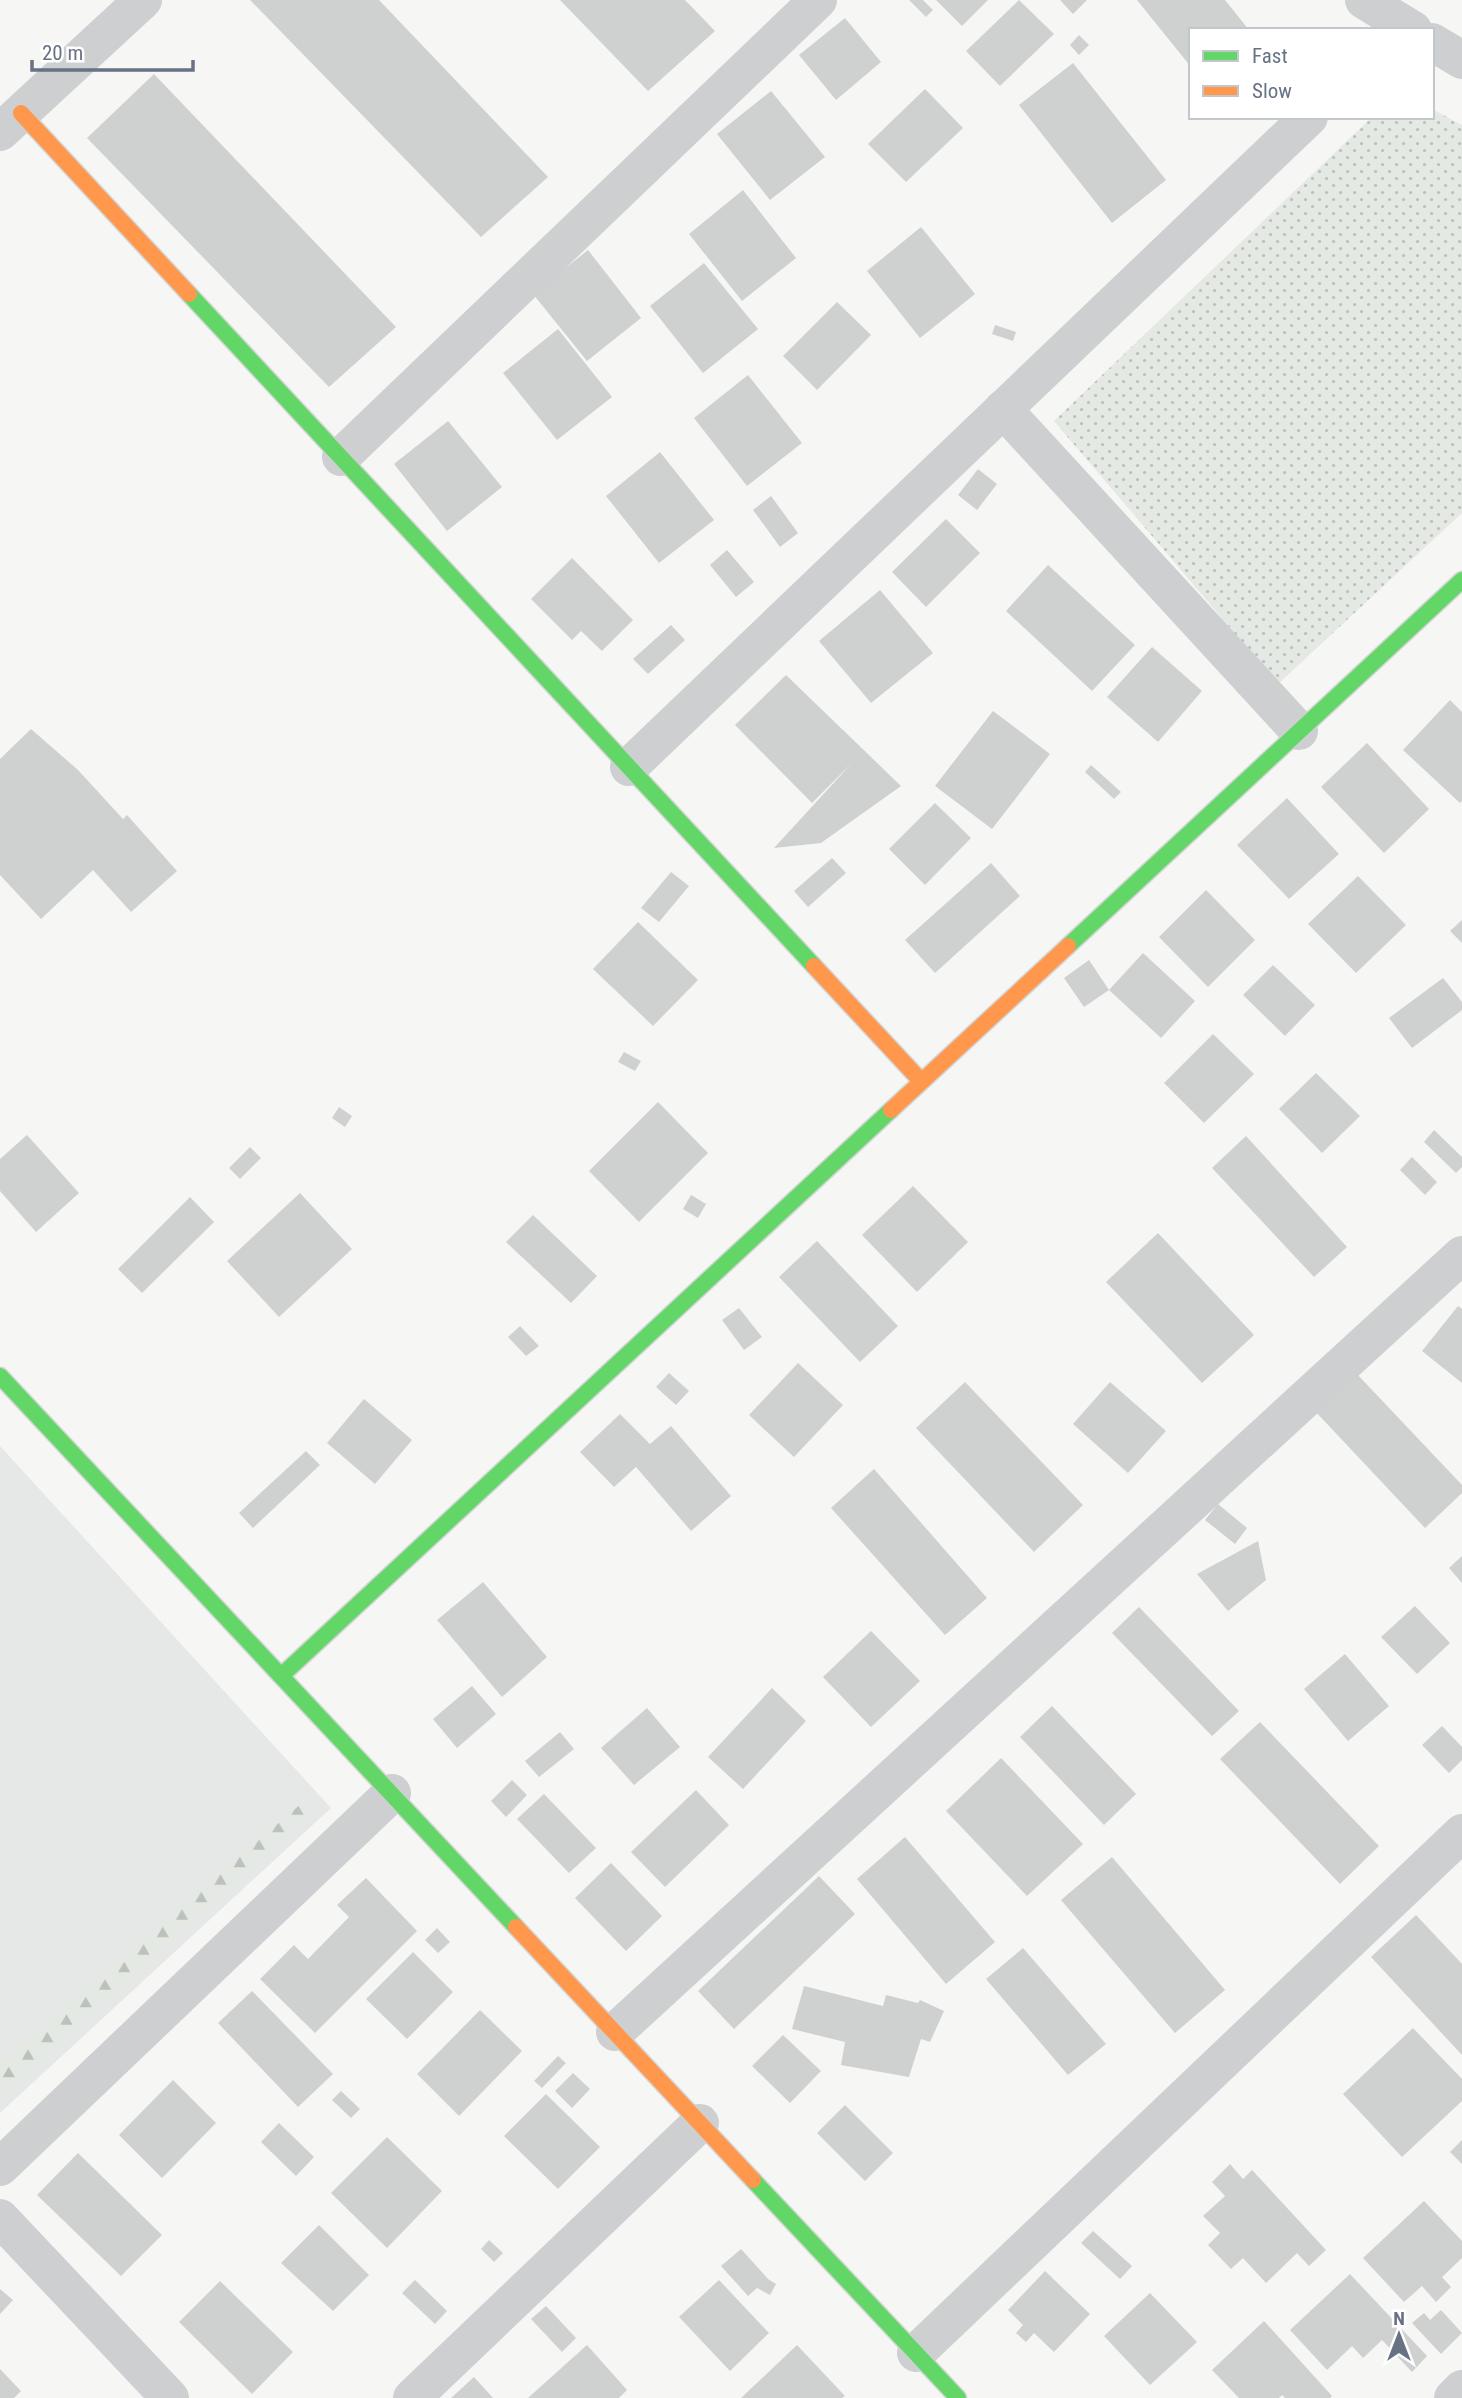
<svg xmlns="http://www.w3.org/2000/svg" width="1462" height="2398" font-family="'Roboto Condensed',sans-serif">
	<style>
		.built { fill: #e6e7e7 }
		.forest { fill: url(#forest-firs) }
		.park { fill: url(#park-dots) }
		.building { fill: #cfd1d1 }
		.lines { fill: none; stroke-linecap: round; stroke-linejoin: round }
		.fast-casing { stroke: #d3d4d4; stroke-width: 19 }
		.slow-casing { stroke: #d3d4d4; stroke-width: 19 }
		.street { stroke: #cecfd0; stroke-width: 38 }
		.fast { stroke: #63d668; stroke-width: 16 }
		.slow { stroke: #ff974d; stroke-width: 16 }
	</style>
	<defs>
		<pattern id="forest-firs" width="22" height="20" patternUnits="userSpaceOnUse" patternTransform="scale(1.75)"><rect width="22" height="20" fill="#e5e9e3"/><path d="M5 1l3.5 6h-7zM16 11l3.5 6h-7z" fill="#bdc1be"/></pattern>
		<pattern id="park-dots" width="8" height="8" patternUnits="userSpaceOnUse" patternTransform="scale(1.75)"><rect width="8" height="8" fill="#e5e9e3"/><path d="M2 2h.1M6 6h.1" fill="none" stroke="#bdc1be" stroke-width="1.8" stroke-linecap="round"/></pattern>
	</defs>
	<rect width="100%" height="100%" fill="#f6f6f5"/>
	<polygon class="built" points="0,1446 331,1808 0,2113"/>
	<polygon class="forest" points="302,1803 310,1813 0,2099 0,2063"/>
	<polygon class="park" points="1432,109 1462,125 1462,513 1278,684 1054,421 1372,117 1432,117"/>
	<g class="building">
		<polygon points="250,0 379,0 548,177 481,237"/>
		<polygon points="560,0 685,0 715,31 648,91"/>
		<polygon points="909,0 923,0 933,10 926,17"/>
		<polygon points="936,0 988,0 962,26"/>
		<polygon points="1019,0 1054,34 1000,86 966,51"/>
		<polygon points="1060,0 1087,0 1073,14"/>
		<polygon points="1137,0 1225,0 1249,30 1191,30 1191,67"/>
		<polygon points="845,18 881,62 836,100 799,55"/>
		<polygon points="1079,35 1089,45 1079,55 1070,45"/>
		<polygon points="1073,63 1166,180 1112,223 1019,105"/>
		<polygon points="154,74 396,327 329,387 87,138"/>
		<polygon points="925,89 963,128 906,182 868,144"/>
		<polygon points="771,91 825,157 770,200 717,134"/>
		<polygon points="743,190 796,258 742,301 689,234"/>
		<polygon points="921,227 975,294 920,338 867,271"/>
		<polygon points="588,250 641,318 587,361 533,294"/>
		<polygon points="704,263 758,329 703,373 650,306"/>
		<polygon points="837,302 871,335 817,390 783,356"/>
		<polygon points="995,325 1016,332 1013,341 992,334"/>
		<polygon points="558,329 612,397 557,440 503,373"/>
		<polygon points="748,375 802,443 747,486 694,418"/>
		<polygon points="448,421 502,487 447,531 394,464"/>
		<polygon points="660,452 714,520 659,563 606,496"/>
		<polygon points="978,469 997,484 977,510 958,495"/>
		<polygon points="771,496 798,533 780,547 753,510"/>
		<polygon points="946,519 980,553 926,607 892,572"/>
		<polygon points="727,550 754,582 736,597 710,565"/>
		<polygon points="572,558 633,620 602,651 581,631 572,640 531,599"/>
		<polygon points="1048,565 1135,645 1092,691 1006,611"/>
		<polygon points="880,590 933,653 871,703 819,641"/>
		<polygon points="671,625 685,640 648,674 633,659"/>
		<polygon points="1152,647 1202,691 1158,742 1107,697"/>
		<polygon points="786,675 901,786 821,843 774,848 852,763 812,803 735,725"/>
		<polygon points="1450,700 1462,712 1462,801 1460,803 1403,750"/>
		<polygon points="993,711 1050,754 992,829 935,786"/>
		<polygon points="31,729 78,770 123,819 127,815 177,871 131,912 93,870 41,919 0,875 0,759"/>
		<polygon points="1367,743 1429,809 1384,853 1321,787"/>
		<polygon points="1091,765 1121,792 1114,799 1085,772"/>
		<polygon points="1287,798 1339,854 1289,899 1237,845"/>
		<polygon points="935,803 971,838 925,885 889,849"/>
		<polygon points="832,858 846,873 808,907 794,891"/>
		<polygon points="991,863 1020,896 935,973 905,940"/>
		<polygon points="671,872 689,886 659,922 641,908"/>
		<polygon points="1358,876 1406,925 1356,973 1308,924"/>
		<polygon points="1206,890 1255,940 1208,987 1159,937"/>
		<polygon points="1462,920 1462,943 1450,931"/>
		<polygon points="638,922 698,980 653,1026 593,969"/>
		<polygon points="1143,953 1195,1001 1161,1038 1109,990 1084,1007 1064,978 1089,960 1109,990"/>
		<polygon points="1273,965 1315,1005 1285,1036 1243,995"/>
		<polygon points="1443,978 1462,1002 1462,1010 1412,1048 1389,1018"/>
		<polygon points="1213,1034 1254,1074 1204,1123 1164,1083"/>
		<polygon points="624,1052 641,1061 635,1071 618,1062"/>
		<polygon points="1316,1073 1360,1116 1322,1153 1279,1109"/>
		<polygon points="658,1102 708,1153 639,1222 589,1171"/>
		<polygon points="339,1107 352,1116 345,1127 332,1118"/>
		<polygon points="1434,1130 1462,1157 1462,1167 1456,1173 1424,1142"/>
		<polygon points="27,1135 79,1193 36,1232 0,1191 0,1159"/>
		<polygon points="1246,1136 1347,1247 1314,1277 1212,1168"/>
		<polygon points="250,1147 261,1158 240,1179 229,1168"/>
		<polygon points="1412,1157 1437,1182 1425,1195 1400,1170"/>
		<polygon points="913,1186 968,1242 917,1292 862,1235"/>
		<polygon points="300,1193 352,1249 279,1317 227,1261"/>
		<polygon points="691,1195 706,1204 698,1218 683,1209"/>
		<polygon points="190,1197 214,1222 142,1293 118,1269"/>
		<polygon points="533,1215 597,1276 571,1303 506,1242"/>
		<polygon points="1158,1233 1254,1335 1202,1383 1106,1282"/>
		<polygon points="817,1241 898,1326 860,1362 779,1277"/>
		<polygon points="1458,1306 1462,1309 1462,1383 1422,1351"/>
		<polygon points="739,1308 762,1337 744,1350 722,1320"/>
		<polygon points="520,1326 539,1346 526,1356 508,1337"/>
		<polygon points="798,1363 843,1405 794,1457 749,1415"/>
		<polygon points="1355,1372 1462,1485 1462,1493 1425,1528 1314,1410"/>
		<polygon points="669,1373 689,1391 676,1405 656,1387"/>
		<polygon points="965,1382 1083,1505 1034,1552 916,1428"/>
		<polygon points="1110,1382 1166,1431 1128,1473 1073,1424"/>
		<polygon points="364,1399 412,1440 375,1484 327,1443"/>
		<polygon points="620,1414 650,1444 671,1426 731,1496 691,1531 636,1467 614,1487 580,1452"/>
		<polygon points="306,1451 320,1465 253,1528 239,1513"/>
		<polygon points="874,1469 987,1598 945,1635 831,1508"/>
		<polygon points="1218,1504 1247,1528 1235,1544 1205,1520"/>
		<polygon points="1258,1541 1266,1580 1228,1611 1197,1574"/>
		<polygon points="1462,1556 1462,1583 1449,1568"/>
		<polygon points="483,1582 547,1657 502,1697 437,1620"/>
		<polygon points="1415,1606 1450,1643 1417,1674 1381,1637"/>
		<polygon points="1139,1607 1239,1711 1212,1736 1112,1633"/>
		<polygon points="871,1631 920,1681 871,1727 823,1677"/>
		<polygon points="1345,1654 1389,1706 1348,1741 1304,1689"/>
		<polygon points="472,1686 496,1714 457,1748 433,1719"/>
		<polygon points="772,1688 806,1721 743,1789 708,1757"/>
		<polygon points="1052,1706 1136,1794 1104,1825 1020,1737"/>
		<polygon points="647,1708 680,1747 634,1785 601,1748"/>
		<polygon points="1260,1722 1379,1846 1340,1884 1220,1759"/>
		<polygon points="1442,1726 1462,1747 1462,1760 1449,1773 1422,1745"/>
		<polygon points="560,1732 574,1749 539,1777 525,1761"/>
		<polygon points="1001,1758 1083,1844 1027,1896 946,1811"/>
		<polygon points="512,1780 527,1795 506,1817 491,1801"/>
		<polygon points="696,1790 729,1825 665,1887 631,1852"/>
		<polygon points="544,1794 596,1848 569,1873 517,1819"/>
		<polygon points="905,1837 995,1942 946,1984 857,1879"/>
		<polygon points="1112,1857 1225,1990 1175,2033 1061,1900"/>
		<polygon points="611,1863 662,1916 626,1951 575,1898"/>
		<polygon points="819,1876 855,1914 734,2029 698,1991"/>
		<polygon points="366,1878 417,1931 315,2033 260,1979 294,1945 308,1959 349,1917 337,1905"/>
		<polygon points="1416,1915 1462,1964 1462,2055 1371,1957"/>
		<polygon points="437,1928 450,1942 438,1953 425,1940"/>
		<polygon points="1023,1948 1106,2044 1068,2075 986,1979"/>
		<polygon points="413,1952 453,1992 407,2039 366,1999"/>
		<polygon points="804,1986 883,2006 886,1995 918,2003 920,2000 944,2011 930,2042 921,2039 909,2077 841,2065 845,2042 792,2029"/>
		<polygon points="252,1991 333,2074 298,2107 218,2023"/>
		<polygon points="480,2010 522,2051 459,2116 417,2074"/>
		<polygon points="1413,2028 1462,2079 1462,2101 1402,2157 1343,2094"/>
		<polygon points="783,2035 821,2071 790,2103 752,2066"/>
		<polygon points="558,2056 566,2063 542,2088 534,2081"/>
		<polygon points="573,2073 590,2089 572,2108 555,2091"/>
		<polygon points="173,2080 216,2123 162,2178 119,2135"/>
		<polygon points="341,2091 360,2109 351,2118 332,2100"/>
		<polygon points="546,2094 600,2147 558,2189 504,2136"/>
		<polygon points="845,2105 893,2153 865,2181 817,2133"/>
		<polygon points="279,2123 314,2157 296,2176 261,2142"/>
		<polygon points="387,2137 442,2191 387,2248 331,2193"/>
		<polygon points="1462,2140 1462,2164 1450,2152"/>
		<polygon points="78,2153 162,2235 121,2276 37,2195"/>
		<polygon points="1230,2164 1243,2179 1252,2170 1326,2250 1309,2266 1297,2253 1266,2283 1243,2258 1231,2269 1208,2245 1220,2233 1203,2216 1225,2196 1212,2182"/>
		<polygon points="1424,2201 1462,2241 1462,2258 1442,2277 1451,2287 1436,2302 1422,2286 1404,2302 1363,2258"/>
		<polygon points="319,2225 369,2275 333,2311 281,2263"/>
		<polygon points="1093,2231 1132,2266 1120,2279 1081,2243"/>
		<polygon points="489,2240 503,2253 494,2262 481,2249"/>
		<polygon points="741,2249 768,2279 776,2284 770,2295 757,2288 748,2296 721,2266"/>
		<polygon points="1045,2271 1090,2314 1054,2352 1034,2333 1026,2342 1016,2333 1023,2325 1008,2310"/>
		<polygon points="1350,2274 1427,2356 1412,2372 1382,2340 1363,2358 1352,2346 1327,2370 1290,2330"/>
		<polygon points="415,2280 447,2311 435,2324 402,2293"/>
		<polygon points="719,2280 769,2333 730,2371 679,2317"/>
		<polygon points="220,2281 293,2352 252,2394 179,2322"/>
		<polygon points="0,2289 13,2300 0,2314"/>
		<polygon points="1150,2293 1197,2342 1150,2385 1104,2336"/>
		<polygon points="546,2306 576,2338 562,2352 531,2319"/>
		<polygon points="1441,2310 1462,2333 1441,2354 1412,2323 1424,2313 1430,2320"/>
		<polygon points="1264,2321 1332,2396 1330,2398 1285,2398 1282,2395 1279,2398 1239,2398 1212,2370"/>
		<polygon points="587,2345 627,2390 619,2398 528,2398"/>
		<polygon points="797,2345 845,2396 842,2398 741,2398"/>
		<polygon points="0,2369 21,2391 14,2398 0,2398"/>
		<polygon points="474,2377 493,2398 451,2398"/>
	</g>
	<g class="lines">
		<g class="fast-casing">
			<g id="fast">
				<polyline points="189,294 814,966"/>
				<polyline points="1068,946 1462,580"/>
				<polyline points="0,1376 516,1927"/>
				<polyline points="281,1676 891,1110"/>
				<polyline points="753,2180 958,2398"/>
			</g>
		</g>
		<g class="slow-casing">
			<g id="slow">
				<polyline points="21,113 189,294"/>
				<polyline points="814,966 921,1081"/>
				<polyline points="891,1110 1068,946"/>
				<polyline points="516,1927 753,2180"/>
			</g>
		</g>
		<g class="street">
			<polyline points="1364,0 1413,30"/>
			<polyline points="1432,42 1462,60"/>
			<polyline points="0,132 143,0"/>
			<polyline points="1003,409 1299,731"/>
			<polyline points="341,457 818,0"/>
			<polyline points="629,767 1309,117"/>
			<polyline points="615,2032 1462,1255"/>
			<polyline points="0,2167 392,1793"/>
			<polyline points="0,2218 170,2398"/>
			<polyline points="916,2353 1462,1833"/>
			<polyline points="412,2398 700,2123"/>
			<polyline points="1453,2398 1462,2389"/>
		</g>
		<use href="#fast" class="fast"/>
		<use href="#slow" class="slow"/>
	</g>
	<rect x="1189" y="28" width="245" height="91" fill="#ffffff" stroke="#c2c7ce" stroke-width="2"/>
	<rect x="1203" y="51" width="35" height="10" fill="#63d668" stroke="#c2c7ce" stroke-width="2"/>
	<text x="1252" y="63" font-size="21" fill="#677284">Fast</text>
	<rect x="1203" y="86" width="35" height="10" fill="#ff974d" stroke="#c2c7ce" stroke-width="2"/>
	<text x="1252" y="98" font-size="21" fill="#677284">Slow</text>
	<g transform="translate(1399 2335)" stroke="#ffffff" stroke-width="5" paint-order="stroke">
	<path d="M0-5L12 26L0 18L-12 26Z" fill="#677284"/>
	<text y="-10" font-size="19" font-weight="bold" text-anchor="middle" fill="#677284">N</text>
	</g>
	<path d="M32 60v10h161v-10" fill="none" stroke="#677284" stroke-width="3.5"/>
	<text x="42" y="60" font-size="21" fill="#677284" stroke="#ffffff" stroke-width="5" paint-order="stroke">20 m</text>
</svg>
